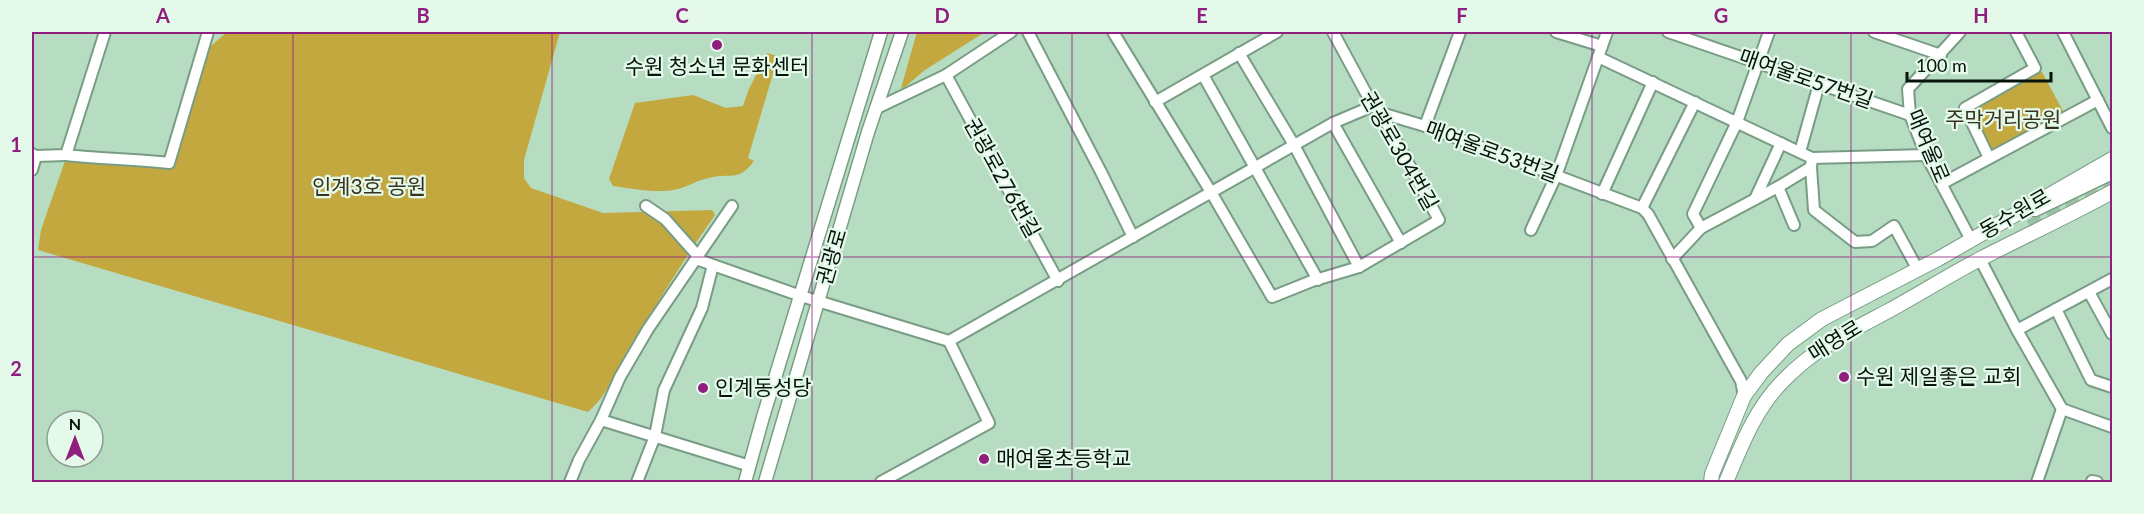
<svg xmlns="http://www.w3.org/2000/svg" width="2144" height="514" font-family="Lato,'Noto Sans KR',sans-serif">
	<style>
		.green { fill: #c3a83f }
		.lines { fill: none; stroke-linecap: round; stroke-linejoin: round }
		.secondary-tunnel { stroke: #9cbfa7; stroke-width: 14; stroke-dasharray: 14 7; stroke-linecap: butt }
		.minor-casing { stroke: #789d84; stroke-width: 14 }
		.tertiary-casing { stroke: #789d84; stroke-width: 15 }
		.secondary-casing { stroke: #789d84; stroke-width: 16 }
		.minor { stroke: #fff; stroke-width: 10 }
		.tertiary { stroke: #fff; stroke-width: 12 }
		.secondary { stroke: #fff; stroke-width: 14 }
		.grid { fill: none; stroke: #901e7f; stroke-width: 1.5; stroke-opacity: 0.55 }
		.poi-dot { fill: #901e7f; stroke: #e5f9eb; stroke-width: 2 }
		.labels { text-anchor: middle; stroke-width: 4.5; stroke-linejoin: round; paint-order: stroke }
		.poi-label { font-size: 21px; fill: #06140b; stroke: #e5f9eb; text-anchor: start }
		.street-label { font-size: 21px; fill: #06140b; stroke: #e5f9eb }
		.park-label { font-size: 21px; fill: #38331d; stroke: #e5f9eb }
		.neatline { fill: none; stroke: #901e7f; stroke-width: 2 }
		.grid-label { font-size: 20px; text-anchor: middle; font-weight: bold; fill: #901e7f }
	</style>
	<rect width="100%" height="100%" fill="#b6ddc2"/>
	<g class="green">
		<path d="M 227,32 L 560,32 L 524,160 L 524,178 L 531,188 L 603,213 L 712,210 L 715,215 C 684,259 656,305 627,351 C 614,373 609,394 588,412 L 38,250 L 41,230 L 66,158 L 171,155 L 198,57 Z"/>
		<polygon points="917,32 985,32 925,70 905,87 901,88"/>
		<path d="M 767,53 L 777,56 L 777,60 L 748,158 L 754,161 C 738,183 730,172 709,178 C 698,180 689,186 678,189 C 656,194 635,189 613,186 L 609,179 L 635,103 L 693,95 L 726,108 L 743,106 L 748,91 Z"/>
		<polygon points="2038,72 2042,72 2063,111 2061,118 1993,155 1968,109"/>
	</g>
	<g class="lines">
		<polyline class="secondary-tunnel" points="2030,227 2112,182"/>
		<g class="minor-casing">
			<g id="minor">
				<polyline points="1028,32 1101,172 1133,237"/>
				<polyline points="1113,32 1211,192 1272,297 1312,281 1359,267 1439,220 1381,113 1373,106 1333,32"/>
				<polyline points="1556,32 1602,46"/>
				<polyline points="1668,32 1910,115"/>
				<polyline points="1874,32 1941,55"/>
				<polyline points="1960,32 1908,89 1910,115 1926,155 1971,240"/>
				<polyline points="2063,32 2112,128"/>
				<polyline points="1239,53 1294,145 1359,267"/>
				<polyline points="1598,57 1812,158 1926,155"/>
				<polyline points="946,75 1058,281"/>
				<polyline points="1203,75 1318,280"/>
				<polyline points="1155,102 1277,32"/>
				<polyline points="877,108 946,75 1011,32"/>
				<polyline points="1381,113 1425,126 1642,208 1648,214 1741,381 1744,396"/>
				<polyline points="1333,123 1401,243"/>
				<polyline points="1425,126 1460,32"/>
				<polyline points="1800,152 1819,84"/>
				<polyline points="32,154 36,156 32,170"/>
				<path d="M 66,155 C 100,159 134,159 169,163 L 208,32"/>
				<polyline points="36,156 66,155 105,32"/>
				<polyline points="1812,158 1811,167 1814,210 1855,242 1872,241 1894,226 1918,270"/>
				<polyline points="1989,158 1965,108 2035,68 2016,32"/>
				<polyline points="1943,183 2098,100"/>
				<polyline points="1778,187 1794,225"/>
				<polyline points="1602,194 1653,82"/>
				<polyline points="1755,199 1781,143"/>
				<polyline points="646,206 665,219 698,256"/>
				<polyline points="1642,208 1695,102"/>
				<polyline points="1701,228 1693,214 1737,122 1769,32"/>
				<polyline points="1531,230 1556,176 1607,32"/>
				<polyline points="696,259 801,296 949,341 1333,123 1373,106"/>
				<polyline points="1672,259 1701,228 1778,187 1811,167"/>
				<polyline points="1980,259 2017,330 2062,409 2112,427"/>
				<polyline points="2089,292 2112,334"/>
				<polyline points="2056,309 2091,380 2112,387"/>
				<polyline points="2017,330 2112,279"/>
				<polyline points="601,420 750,466"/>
				<polyline points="570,482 579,460 601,420 620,377 648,329 732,206"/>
				<polyline points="637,482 655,436 664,390 702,308 713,265"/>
				<polyline points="881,482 989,423 949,341"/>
				<polyline points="2037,482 2062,409"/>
				<polyline points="2092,482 2092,481 2097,482"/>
			</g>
		</g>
		<g class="tertiary-casing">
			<g id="tertiary">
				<polyline points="2035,210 2112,173"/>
				<polyline points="745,482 763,417 881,32"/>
				<polyline points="765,482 868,132 902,32"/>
			</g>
		</g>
		<g class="secondary-casing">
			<g id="secondary">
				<polyline points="1711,482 1712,474 1744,396 1761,373 1788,344 1822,319 1938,259 2112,159"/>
				<path d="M 1726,482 C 1741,447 1754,411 1781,383 C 1814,348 1849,332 1890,310 C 1921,293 1951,274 1982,258 C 2025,236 2070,215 2112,192"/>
			</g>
		</g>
		<use href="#minor" class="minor"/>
		<use href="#tertiary" class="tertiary"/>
		<use href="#secondary" class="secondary"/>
	</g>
	<path class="grid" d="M 293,32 L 293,482M 552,32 L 552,482M 812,32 L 812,482M 1072,32 L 1072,482M 1332,32 L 1332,482M 1592,32 L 1592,482M 1851,32 L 1851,482M 32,257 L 2112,257"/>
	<g class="poi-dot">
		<circle cx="717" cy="45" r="6"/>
		<circle cx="1844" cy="377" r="6"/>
		<circle cx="703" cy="388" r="6"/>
		<circle cx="984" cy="459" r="6"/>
	</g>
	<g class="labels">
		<g class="poi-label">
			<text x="717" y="74" text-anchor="middle">수원 청소년 문화센터</text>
			<text x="1856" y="384">수원 제일좋은 교회</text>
			<text x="715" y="395">인계동성당</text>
			<text x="996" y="466">매여울초등학교</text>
		</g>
		<g class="street-label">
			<text transform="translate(1806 79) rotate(19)" y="7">매여울로57번길</text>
			<text transform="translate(1928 146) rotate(67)" y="7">매여울로</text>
			<text transform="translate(1399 151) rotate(60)" y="7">권광로304번길</text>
			<text transform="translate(1492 152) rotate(20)" y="7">매여울로53번길</text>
			<text transform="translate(1002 178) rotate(61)" y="7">권광로276번길</text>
			<text transform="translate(2015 214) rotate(-30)" y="7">동수원로</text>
			<text transform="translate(832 257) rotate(-74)" y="7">권광로</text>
			<text transform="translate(1835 341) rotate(-32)" y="7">매영로</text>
		</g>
		<g class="park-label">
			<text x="2003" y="127">주막거리공원</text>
			<text x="369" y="194">인계3호 공원</text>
		</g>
	</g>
	<rect width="2144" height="514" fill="none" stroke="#e5f9eb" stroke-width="66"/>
	<g transform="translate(75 439)"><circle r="28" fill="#e5f9eb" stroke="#8c9d91" stroke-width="1.5"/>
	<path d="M0-4.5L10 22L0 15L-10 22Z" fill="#901e7f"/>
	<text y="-9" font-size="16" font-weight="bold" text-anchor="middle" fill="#06140b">N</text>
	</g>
	<path d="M1907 72v9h144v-9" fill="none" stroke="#06140b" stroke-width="3"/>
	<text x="1916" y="72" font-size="18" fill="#06140b" stroke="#e5f9eb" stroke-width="4.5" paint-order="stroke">100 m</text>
	<rect x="33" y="33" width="2078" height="448" class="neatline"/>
	<g class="grid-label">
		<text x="163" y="23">A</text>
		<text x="423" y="23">B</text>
		<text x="682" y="23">C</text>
		<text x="942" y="23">D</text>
		<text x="1202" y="23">E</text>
		<text x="1462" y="23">F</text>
		<text x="1721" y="23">G</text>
		<text x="1981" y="23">H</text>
		<text x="16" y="152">1</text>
		<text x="16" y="376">2</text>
	</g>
</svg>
